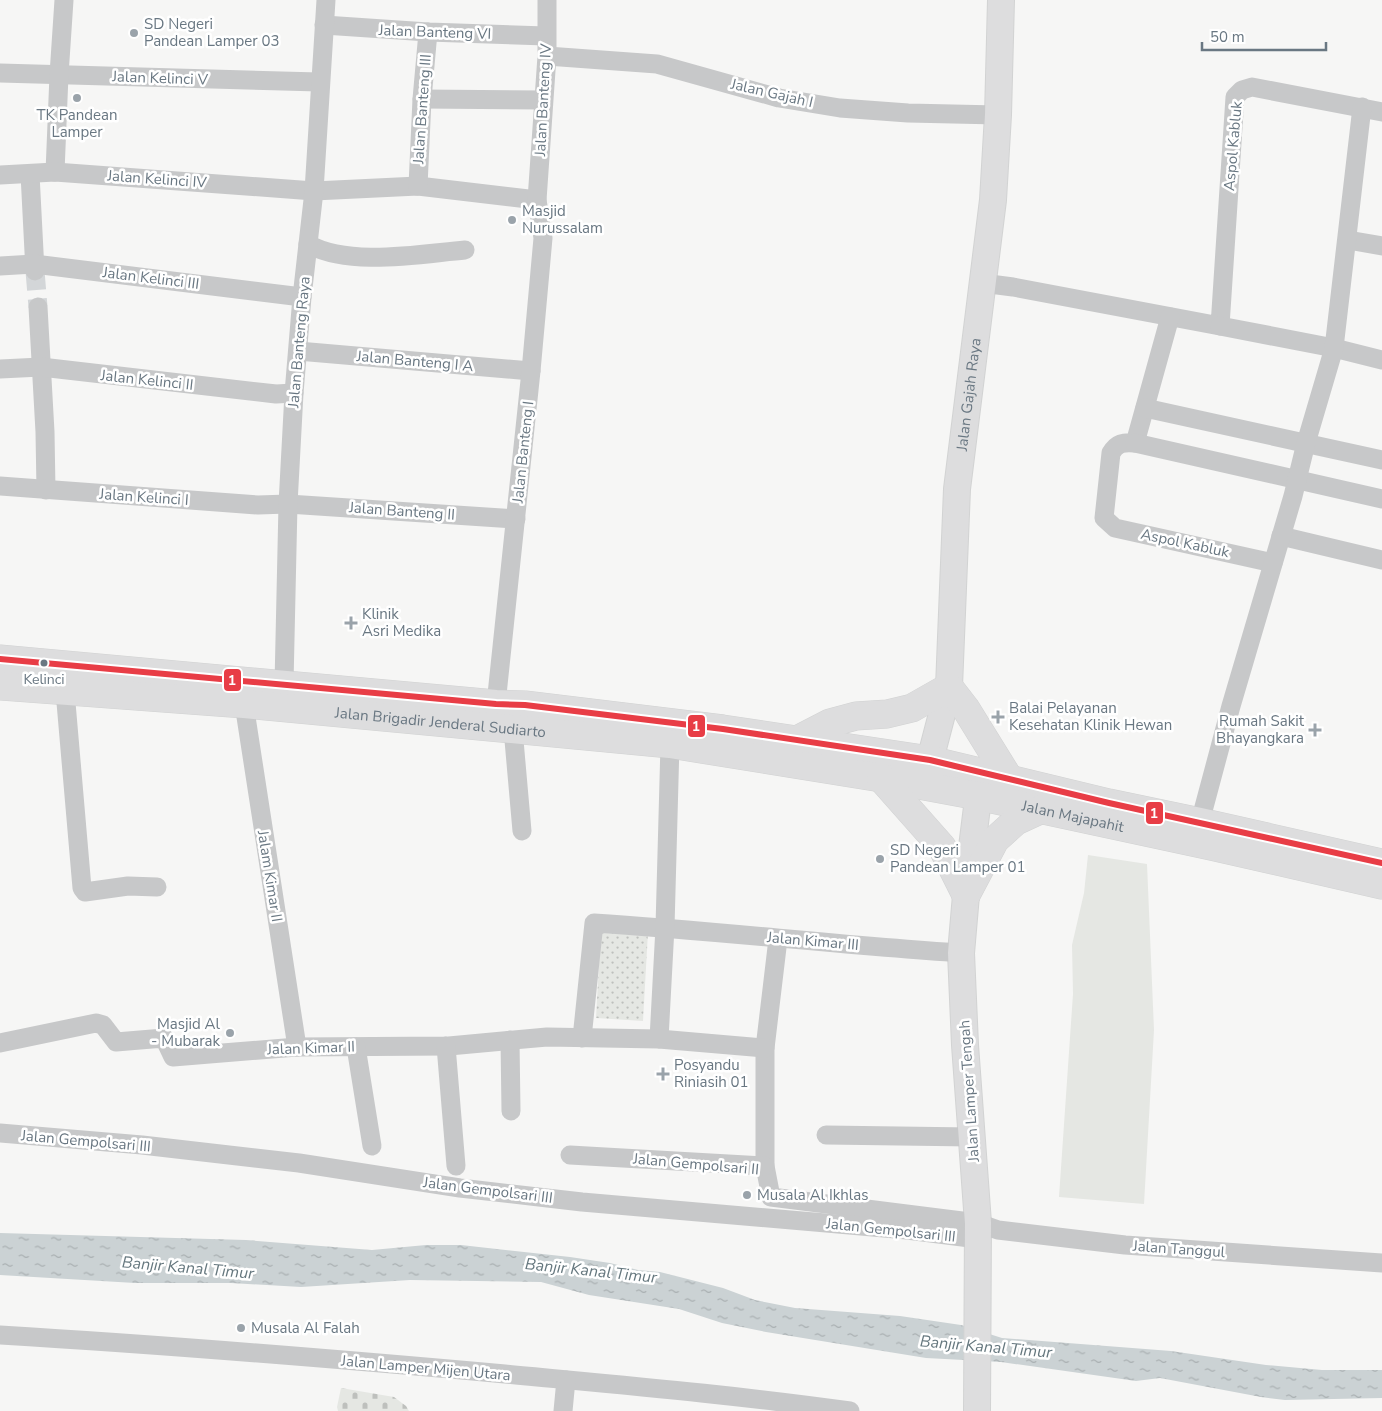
<svg xmlns="http://www.w3.org/2000/svg" width="1382" height="1411" font-family="'Nunito Sans',sans-serif">
	<style>
		.green { fill: #e5e7e3 }
		.cemetery { fill: url(#cemetery-stones) }
		.park { fill: url(#park-dots) }
		.water { fill: url(#water-ripples) }
		.lines { fill: none; stroke-linecap: round; stroke-linejoin: round }
		.minor-tunnel { stroke: #d3d6d8; stroke-width: 19; stroke-dasharray: 19 9; stroke-linecap: butt }
		.secondary-casing { stroke: #d2d3d3; stroke-width: 28 }
		.primary-casing { stroke: #d1d2d2; stroke-width: 29 }
		.minor { stroke: #c7c8c9; stroke-width: 19 }
		.secondary { stroke: #ddddde; stroke-width: 26 }
		.primary { stroke: #ddddde; stroke-width: 28 }
		.bus-1-casing { stroke: #fff; stroke-width: 10 }
		.bus-1 { stroke: #e83d46; stroke-width: 6 }
		.poi-dot { fill: #9aa3aa; stroke: #fff; stroke-width: 2 }
		.bus-dot { fill: #697782; stroke: #fff; stroke-width: 2 }
		.labels { text-anchor: middle; stroke-width: 5; stroke-linejoin: round; paint-order: stroke }
		.bus-label { font-size: 14px; fill: #697782; stroke: #fff }
		.poi-label { font-size: 15px; fill: #697782; stroke: #fff; text-anchor: start }
		.street-label { font-size: 15px; fill: #697782; stroke: #fff }
		.water-label { font-size: 16px; font-style: italic; fill: #65777e; stroke: #fff }
		.line-badge { stroke: #fff; stroke-width: 2 }
		.badge-label { font-size: 14px; text-anchor: middle; font-weight: bold; fill: #fff }
	</style>
	<defs>
		<pattern id="cemetery-stones" width="16" height="16" patternUnits="userSpaceOnUse" patternTransform="scale(1.25)"><rect width="16" height="16" fill="#e5e7e3"/><path d="M2 7V4a2 2 0 0 1 4 0v3zM10 15v-3a2 2 0 0 1 4 0v3z" fill="#bec0bd"/></pattern>
		<pattern id="park-dots" width="8" height="8" patternUnits="userSpaceOnUse" patternTransform="scale(1.25)"><rect width="8" height="8" fill="#e5e7e3"/><path d="M2 2h.1M6 6h.1" fill="none" stroke="#bec0bd" stroke-width="1.8" stroke-linecap="round"/></pattern>
		<pattern id="water-ripples" width="26" height="14" patternUnits="userSpaceOnUse" patternTransform="scale(1.25)"><rect width="26" height="14" fill="#cbd2d4"/><path d="M2 4q2-2 4 0t4 0M15 11q2-2 4 0t4 0" fill="none" stroke="#a9afb1"/></pattern>
	</defs>
	<rect width="100%" height="100%" fill="#f6f6f5"/>
	<polygon class="green" points="1088,855 1147,864 1154,1030 1144,1204 1059,1197 1073,994 1072,945 1084,893"/>
	<polygon class="cemetery" points="341,1388 394,1397 406,1406 409,1411 338,1411 337,1407"/>
	<polygon class="park" points="601,929 648,932 643,1021 596,1018"/>
	<polygon class="water" points="0,1233 246,1240 372,1250 426,1245 461,1245 570,1257 610,1263 638,1270 660,1272 723,1288 755,1300 795,1308 900,1316 961,1325 1002,1338 1171,1351 1266,1365 1322,1370 1382,1370 1382,1398 1285,1400 1261,1397 1160,1378 1136,1381 1001,1362 926,1358 766,1332 722,1323 679,1309 589,1295 541,1282 410,1280 301,1287 231,1283 135,1283 0,1275"/>
	<g class="lines">
		<polyline class="minor-tunnel" points="35,271 38,307"/>
		<g class="secondary-casing">
			<g id="secondary">
				<path id="s1" d="M 927,781 L 930,760 L 949,687 L 957,489 L 993,200 L 998,115 L 1001,0"/>
				<polyline points="977,1411 978,1223 965,1045 961,953 966,895 981,775"/>
			</g>
		</g>
		<g class="primary-casing">
			<g id="primary">
				<polyline points="0,659 496,704 525,705 723,729 930,760 1109,803 1200,822 1382,863"/>
				<path id="s2" d="M 0,686 L 244,704 L 670,744 L 881,778 L 978,796 L 1211,846 L 1382,885"/>
				<polyline points="799,739 830,723 856,716 887,714 912,708 949,687 966,709 1008,777"/>
				<polyline points="881,778 942,847 966,895"/>
				<polyline points="966,895 995,840 1016,821 1042,809"/>
			</g>
		</g>
		<g class="minor">
			<polyline points="324,25 428,32 546,36"/>
			<polyline points="547,56 657,64 779,98 840,108 908,113 998,115"/>
			<polyline points="0,73 319,82"/>
			<polyline points="422,99 543,100"/>
			<polyline points="55,172 59,75 64,0"/>
			<polyline points="30,174 35,271"/>
			<polyline points="0,175 55,172 314,191 418,186 537,200"/>
			<polyline points="418,186 422,99 428,32"/>
			<polyline points="1348,240 1382,246"/>
			<path d="M 308,244 C 349,267 419,254 465,250"/>
			<polyline points="0,266 34,264 302,297"/>
			<polyline points="982,283 1013,287 1220,326 1235,97 1242,90 1252,87 1382,112"/>
			<polyline points="38,307 45,432 46,490"/>
			<path d="M 1170,317 L 1135,443 C 1123,442 1117,443 1111,453 L 1104,518 L 1115,528 L 1273,563"/>
			<polyline points="1220,326 1334,348 1382,360"/>
			<polyline points="298,351 531,371"/>
			<polyline points="0,369 41,367 276,394 294,393"/>
			<polyline points="1145,408 1382,460"/>
			<polyline points="1135,443 1382,499"/>
			<polyline points="0,486 258,505 288,504 516,519"/>
			<polyline points="1281,536 1382,560"/>
			<polyline points="284,684 288,504 294,393 302,297 314,191 326,0"/>
			<polyline points="65,691 82,888 85,892 128,886 157,887"/>
			<polyline points="244,704 297,1047"/>
			<polyline points="496,704 531,371 543,238 537,200 547,56 547,0"/>
			<polyline points="513,729 522,831"/>
			<polyline points="1200,822 1231,706 1293,496 1306,443 1334,348 1362,107"/>
			<polyline points="778,939 765,1048 765,1166 771,1197 978,1223 998,1230 1125,1245 1382,1263"/>
			<path d="M 582,1038 L 594,923 C 717,931 839,945 961,953"/>
			<polyline points="659,1039 665,927 670,744"/>
			<polyline points="510,1040 511,1111"/>
			<polyline points="0,1043 96,1023 103,1025 116,1042 164,1038 173,1057 297,1047 449,1046 547,1037 659,1039 765,1048"/>
			<polyline points="446,1046 456,1166"/>
			<polyline points="356,1047 372,1146"/>
			<polyline points="0,1133 142,1145 299,1163 460,1188 582,1202 907,1230 978,1239"/>
			<polyline points="826,1135 972,1137"/>
			<polyline points="570,1155 765,1166"/>
			<path d="M 0,1335 C 168,1345 337,1359 505,1374 C 620,1385 736,1395 850,1411"/>
			<polyline points="563,1411 566,1380"/>
		</g>
		<use href="#secondary" class="secondary"/>
		<use href="#primary" class="primary"/>
		<g class="bus-1-casing">
			<polyline id="bus-1" points="0,659 496,704 525,705 723,729 930,760 1109,803 1382,863"/>
		</g>
		<use href="#bus-1" class="bus-1"/>
	</g>
	<g class="poi-dot">
		<circle cx="134" cy="33" r="5"/>
		<circle cx="77" cy="98" r="5"/>
		<circle cx="512" cy="220" r="5"/>
		<path d="M348.5 615.5h5v5h5v5h-5v5h-5v-5h-5v-5h5z"/>
		<path d="M995.5 709.5h5v5h5v5h-5v5h-5v-5h-5v-5h5z"/>
		<path d="M1312.5 722.5h5v5h5v5h-5v5h-5v-5h-5v-5h5z"/>
		<circle cx="880" cy="859" r="5"/>
		<circle cx="230" cy="1033" r="5"/>
		<path d="M660.5 1066.5h5v5h5v5h-5v5h-5v-5h-5v-5h5z"/>
		<circle cx="747" cy="1195" r="5"/>
		<circle cx="241" cy="1328" r="5"/>
	</g>
	<circle class="bus-dot" cx="44" cy="663" r="4.5"/>
	<g class="labels">
		<g class="bus-label">
			<text x="44" y="684">Kelinci</text>
		</g>
		<g class="poi-label">
			<text x="144" y="29">SD Negeri<tspan x="144" dy="17">Pandean Lamper 03</tspan></text>
			<text x="77" y="120" text-anchor="middle">TK Pandean<tspan x="77" dy="17">Lamper</tspan></text>
			<text x="522" y="216">Masjid<tspan x="522" dy="17">Nurussalam</tspan></text>
			<text x="362" y="619">Klinik<tspan x="362" dy="17">Asri Medika</tspan></text>
			<text x="1009" y="713">Balai Pelayanan<tspan x="1009" dy="17">Kesehatan Klinik Hewan</tspan></text>
			<text x="1304" y="726" text-anchor="end">Rumah Sakit<tspan x="1304" dy="17">Bhayangkara</tspan></text>
			<text x="890" y="855">SD Negeri<tspan x="890" dy="17">Pandean Lamper 01</tspan></text>
			<text x="220" y="1029" text-anchor="end">Masjid Al<tspan x="220" dy="17">- Mubarak</tspan></text>
			<text x="674" y="1070">Posyandu<tspan x="674" dy="17">Riniasih 01</tspan></text>
			<text x="757" y="1200">Musala Al Ikhlas</text>
			<text x="251" y="1333">Musala Al Falah</text>
		</g>
		<g class="street-label">
			<text transform="translate(435 32) rotate(2)" y="5">Jalan Banteng VI</text>
			<text transform="translate(160 78) rotate(2)" y="5">Jalan Kelinci V</text>
			<text transform="translate(772 93) rotate(13)" y="5">Jalan Gajah I</text>
			<text transform="translate(543 100) rotate(-87)" y="5">Jalan Banteng IV</text>
			<text transform="translate(422 109) rotate(-86)" y="5">Jalan Banteng III</text>
			<text transform="translate(1233 146) rotate(-85)" y="5">Aspol Kabluk</text>
			<text transform="translate(157 179) rotate(4)" y="5">Jalan Kelinci IV</text>
			<text transform="translate(151 278) rotate(7)" y="5">Jalan Kelinci III</text>
			<text transform="translate(299 342) rotate(-85)" y="5">Jalan Banteng Raya</text>
			<text transform="translate(415 361) rotate(5)" y="5">Jalan Banteng I A</text>
			<text transform="translate(147 380) rotate(6)" y="5">Jalan Kelinci II</text>
			<text dy="5" stroke="none"><textPath href="#s1" startOffset="390">Jalan Gajah Raya</textPath></text>
			<text transform="translate(523 452) rotate(-84)" y="5">Jalan Banteng I</text>
			<text transform="translate(144 497) rotate(4)" y="5">Jalan Kelinci I</text>
			<text transform="translate(402 511) rotate(4)" y="5">Jalan Banteng II</text>
			<text transform="translate(1185 543) rotate(12)" y="5">Aspol Kabluk</text>
			<text dy="5" stroke="none"><textPath href="#s2" startOffset="442">Jalan Brigadir Jenderal Sudiarto</textPath></text>
			<text dy="5" stroke="none"><textPath href="#s2" startOffset="1082">Jalan Majapahit</textPath></text>
			<text transform="translate(270 876) rotate(81)" y="5">Jalam Kimar II</text>
			<text transform="translate(813 941) rotate(5)" y="5">Jalan Kimar III</text>
			<text transform="translate(311 1048) rotate(-2)" y="5">Jalan Kimar II</text>
			<text transform="translate(969 1091) rotate(-94)" y="5">Jalan Lamper Tengah</text>
			<text transform="translate(86 1141) rotate(5)" y="5">Jalan Gempolsari III</text>
			<text transform="translate(696 1164) rotate(5)" y="5">Jalan Gempolsari II</text>
			<text transform="translate(488 1190) rotate(7)" y="5">Jalan Gempolsari III</text>
			<text transform="translate(891 1230) rotate(6)" y="5">Jalan Gempolsari III</text>
			<text transform="translate(1179 1249) rotate(4)" y="5">Jalan Tanggul</text>
			<text transform="translate(426 1368) rotate(5)" y="5">Jalan Lamper Mijen Utara</text>
		</g>
		<g class="water-label">
			<text transform="translate(188 1267) rotate(5)" y="6">Banjir Kanal Timur</text>
			<text transform="translate(591 1270) rotate(6)" y="6">Banjir Kanal Timur</text>
			<text transform="translate(986 1346) rotate(5)" y="6">Banjir Kanal Timur</text>
		</g>
	</g>
	<g class="line-badge">
		<rect x="223" y="668" width="19" height="24" rx="5" fill="#e83d46"/>
		<rect x="687" y="714" width="19" height="24" rx="5" fill="#e83d46"/>
		<rect x="1145" y="801" width="19" height="24" rx="5" fill="#e83d46"/>
	</g>
	<g class="badge-label">
		<text x="232" y="685">1</text>
		<text x="696" y="731">1</text>
		<text x="1154" y="818">1</text>
	</g>
	<path d="M1202 42v8h124v-8" fill="none" stroke="#697782" stroke-width="2.5"/>
	<text x="1210" y="42" font-size="15" fill="#697782" stroke="#ffffff" stroke-width="4" paint-order="stroke">50 m</text>
</svg>
